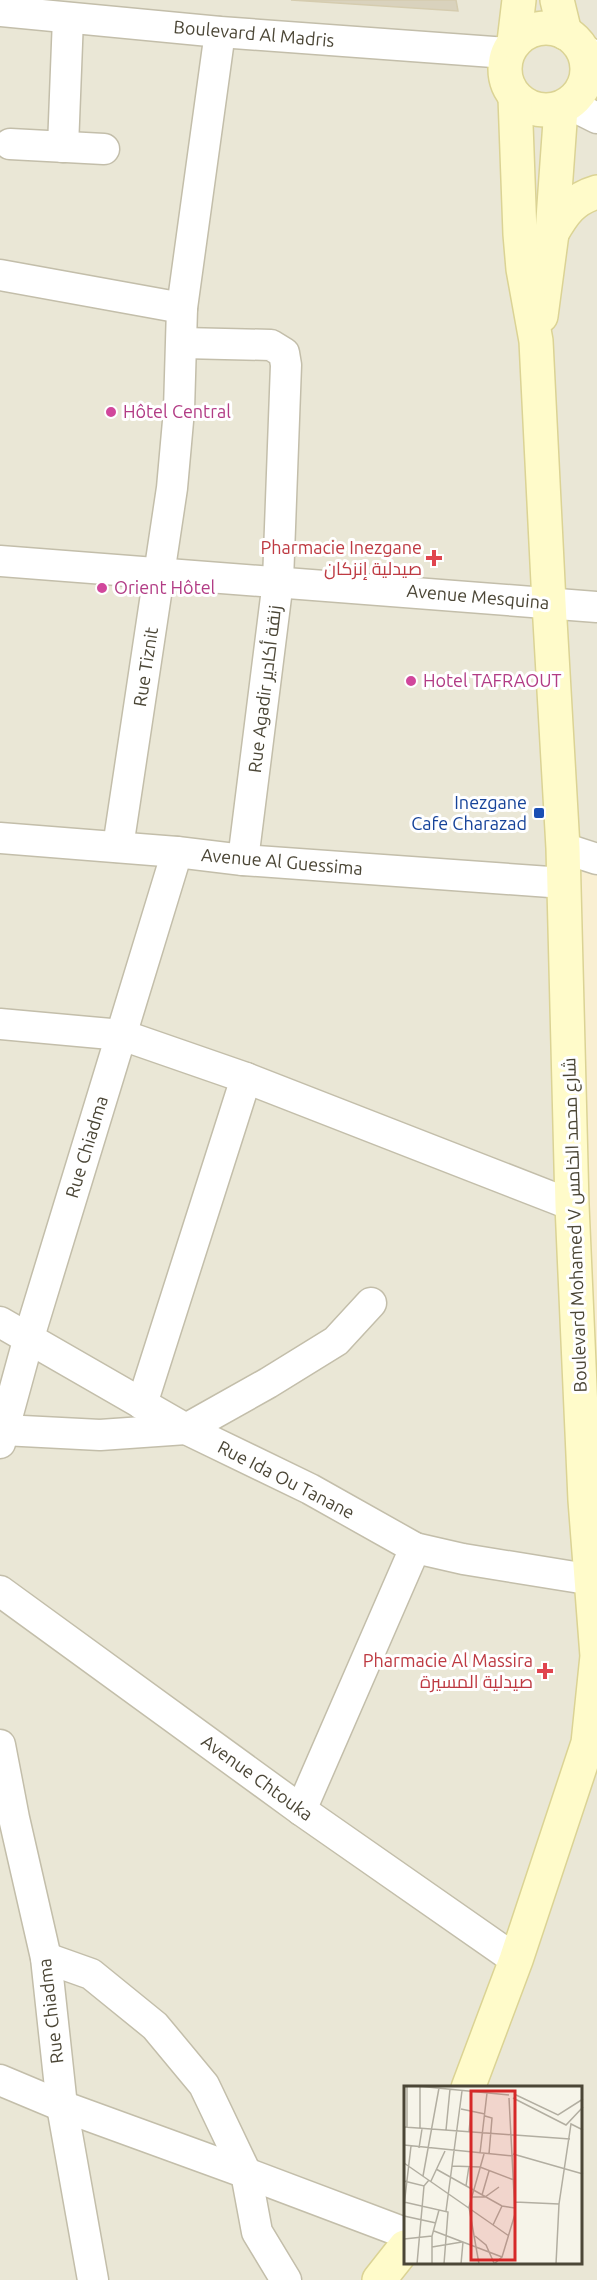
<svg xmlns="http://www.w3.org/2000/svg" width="597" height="2280" font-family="Ubuntu,Cairo,sans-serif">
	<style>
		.residential { fill: #eae7d6; fill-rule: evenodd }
		.commercial { fill: #f9efd2 }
		.building { fill: #d9d2bd; stroke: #d5ccaf; stroke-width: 1.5 }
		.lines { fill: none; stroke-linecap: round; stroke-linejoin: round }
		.street-casing { stroke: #c3beaa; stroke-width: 33 }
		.secondary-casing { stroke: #dbd394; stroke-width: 36 }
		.street { stroke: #fff; stroke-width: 30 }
		.secondary { stroke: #fffbca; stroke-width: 33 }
		.hotel-dot { fill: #d1479c; stroke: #fff; stroke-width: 2 }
		.health-dot { fill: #e0444e; stroke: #fff; stroke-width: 2 }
		.transit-dot { fill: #1a4fb4; stroke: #fff; stroke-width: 2 }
		.labels { text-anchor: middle; stroke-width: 6; stroke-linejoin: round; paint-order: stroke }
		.street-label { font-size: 18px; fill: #4b4636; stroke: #fff }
		.hotel-label { font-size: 18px; fill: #b23c85; stroke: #fff; text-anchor: start }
		.health-label { font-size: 18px; fill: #be3a42; stroke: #fff; text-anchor: end }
		.transit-label { font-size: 18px; fill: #164399; stroke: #fff; text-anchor: end }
		.inset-road { fill: none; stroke: #b2aea1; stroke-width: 1.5 }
		.view { fill: #d62828; fill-opacity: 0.15; stroke: #d62828; stroke-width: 3 }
		.inset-edge { fill: none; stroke: #4b4636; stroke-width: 3 }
	</style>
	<rect width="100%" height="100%" fill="#f6f4e9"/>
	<path class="residential" d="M 0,0 L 597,0 L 597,2280 L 0,2280 ZM 405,2088 L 580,2088 L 580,2264 L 405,2264 Z"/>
	<polygon class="commercial" points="563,848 597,860 597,1500"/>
	<polygon class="building" points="291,0 456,0 458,11"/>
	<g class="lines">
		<g class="street-casing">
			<g id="street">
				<polyline points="0,11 220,32 507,53"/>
				<polyline points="581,48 597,58"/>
				<polyline points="569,104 597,118"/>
				<polyline points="10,144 104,149"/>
				<polyline points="63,147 68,18"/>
				<polyline points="0,275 182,308"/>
				<polyline points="183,343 271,345 284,353 286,365 278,581 243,860"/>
				<polyline points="0,561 597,607"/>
				<polyline points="0,838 177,852 243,860 564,883"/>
				<polyline points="118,847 172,488 179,410 182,308 220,32"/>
				<polyline points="563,848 597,859"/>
				<polyline points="0,1024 122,1035 246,1078 572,1205"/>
				<polyline points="0,1322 186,1429 310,1489 415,1548 463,1559 593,1580"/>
				<polyline points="142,1404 246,1078"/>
				<polyline points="3,1430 100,1435 186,1429 268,1383 336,1341 371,1303"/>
				<polyline points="0,1443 29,1337 177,852"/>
				<polyline points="0,1591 301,1810 516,1960"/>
				<polyline points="0,1745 14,1818 46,1958 62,2106 93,2280"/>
				<polyline points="301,1810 415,1548"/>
				<polyline points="46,1958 91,1974 155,2026 204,2085 246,2173 257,2232 286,2280"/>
				<polyline points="0,2080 62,2106 246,2173 405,2233"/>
			</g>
		</g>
		<g class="secondary-casing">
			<g id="secondary">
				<polyline points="557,0 565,33"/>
				<circle cx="546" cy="69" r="41"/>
				<polyline points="514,42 519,0"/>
				<path d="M 552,233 C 564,212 573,199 597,192"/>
				<polyline points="541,316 552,233 561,108"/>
				<polyline points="468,2088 516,1960 588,1743 597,1656 585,1500 572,1205 563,848 549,603 536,341 523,269 520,234 515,97"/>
				<polyline points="379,2280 405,2247"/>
			</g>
		</g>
		<use href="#street" class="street"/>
		<use href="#secondary" class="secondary"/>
	</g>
	<g class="hotel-dot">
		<circle cx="111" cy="412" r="6"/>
		<circle cx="102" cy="588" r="6"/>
		<circle cx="411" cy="681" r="6"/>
	</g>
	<g class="health-dot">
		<path d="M431 549h6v6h6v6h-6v6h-6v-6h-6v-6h6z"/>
		<path d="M542 1662h6v6h6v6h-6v6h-6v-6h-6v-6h6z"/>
	</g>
	<rect class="transit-dot" x="533" y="807" width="12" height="12" rx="3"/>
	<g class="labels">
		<g class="street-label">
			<text transform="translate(254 34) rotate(5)" y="6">Boulevard Al Madris</text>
			<text transform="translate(478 597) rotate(5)" y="6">Avenue Mesquina</text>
			<text transform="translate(146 667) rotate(-81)" y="6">Rue Tiznit</text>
			<text transform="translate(265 689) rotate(-83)" y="6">Rue Agadir زنقة أكادير</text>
			<text transform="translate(282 862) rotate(5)" y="6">Avenue Al Guessima</text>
			<text transform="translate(87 1147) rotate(-73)" y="6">Rue Chiadma</text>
			<text transform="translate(575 1225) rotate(-92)" y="6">Boulevard Mohamed V شارع محمد الخامس</text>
			<text transform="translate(286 1480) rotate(27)" y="6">Rue Ida Ou Tanane</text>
			<text transform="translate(257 1778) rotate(36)" y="6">Avenue Chtouka</text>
			<text transform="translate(51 2011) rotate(-97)" y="6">Rue Chiadma</text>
		</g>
		<g class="hotel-label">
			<text x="123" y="418">Hôtel Central</text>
			<text x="114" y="594">Orient Hôtel</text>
			<text x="423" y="687">Hotel TAFRAOUT</text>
		</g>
		<g class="health-label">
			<text x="422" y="554">Pharmacie Inezgane<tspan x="422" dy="21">صيدلية إنزكان</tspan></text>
			<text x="533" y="1667">Pharmacie Al Massira<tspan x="533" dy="21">صيدلية المسيرة</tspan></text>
		</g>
		<g class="transit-label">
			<text x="527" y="809">Inezgane<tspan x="527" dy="21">Cafe Charazad</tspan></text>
		</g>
	</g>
	<g transform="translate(404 2086)">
		<rect width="178" height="178" fill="#f6f4e9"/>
		<path class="inset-road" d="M 3,0 L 3,41M 13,0 L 105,9M 16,1 L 16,42M 110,8 L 154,29 L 179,13M 109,12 L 162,39 L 179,21M 57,23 L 81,28M 81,30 L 88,32 L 85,68M 0,41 L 166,53M 42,44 L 46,3M 65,46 L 67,25M 0,59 L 109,70M 15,62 L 18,43M 76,67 L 83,7M 109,68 L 179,88M 0,77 L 105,150M 48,80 L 76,81 L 110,94M 32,83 L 98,120 L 111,122M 19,90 L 35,2M 0,95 L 20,100 L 25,94M 27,95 L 41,65M 62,100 L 65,80M 78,109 L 85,85M 67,111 L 81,111 L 95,101M 0,116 L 44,126 L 40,178M 111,116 L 155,118M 0,120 L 7,60M 42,125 L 58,5M 0,130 L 32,137M 89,139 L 98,120M 30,145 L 98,171M 71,150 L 82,159 L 90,177M 0,153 L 28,150M 28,161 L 58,156M 13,178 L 20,100M 28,178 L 28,150 L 35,124M 57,178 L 59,156M 75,178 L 65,121 L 80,68M 90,178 L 98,171 L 111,128 L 105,12M 152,178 L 155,118 L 167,38 L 179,44"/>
		<path class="view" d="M 67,5 L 111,5 L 111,174 L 67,174 Z"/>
		<rect width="178" height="178" class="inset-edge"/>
	</g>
</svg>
